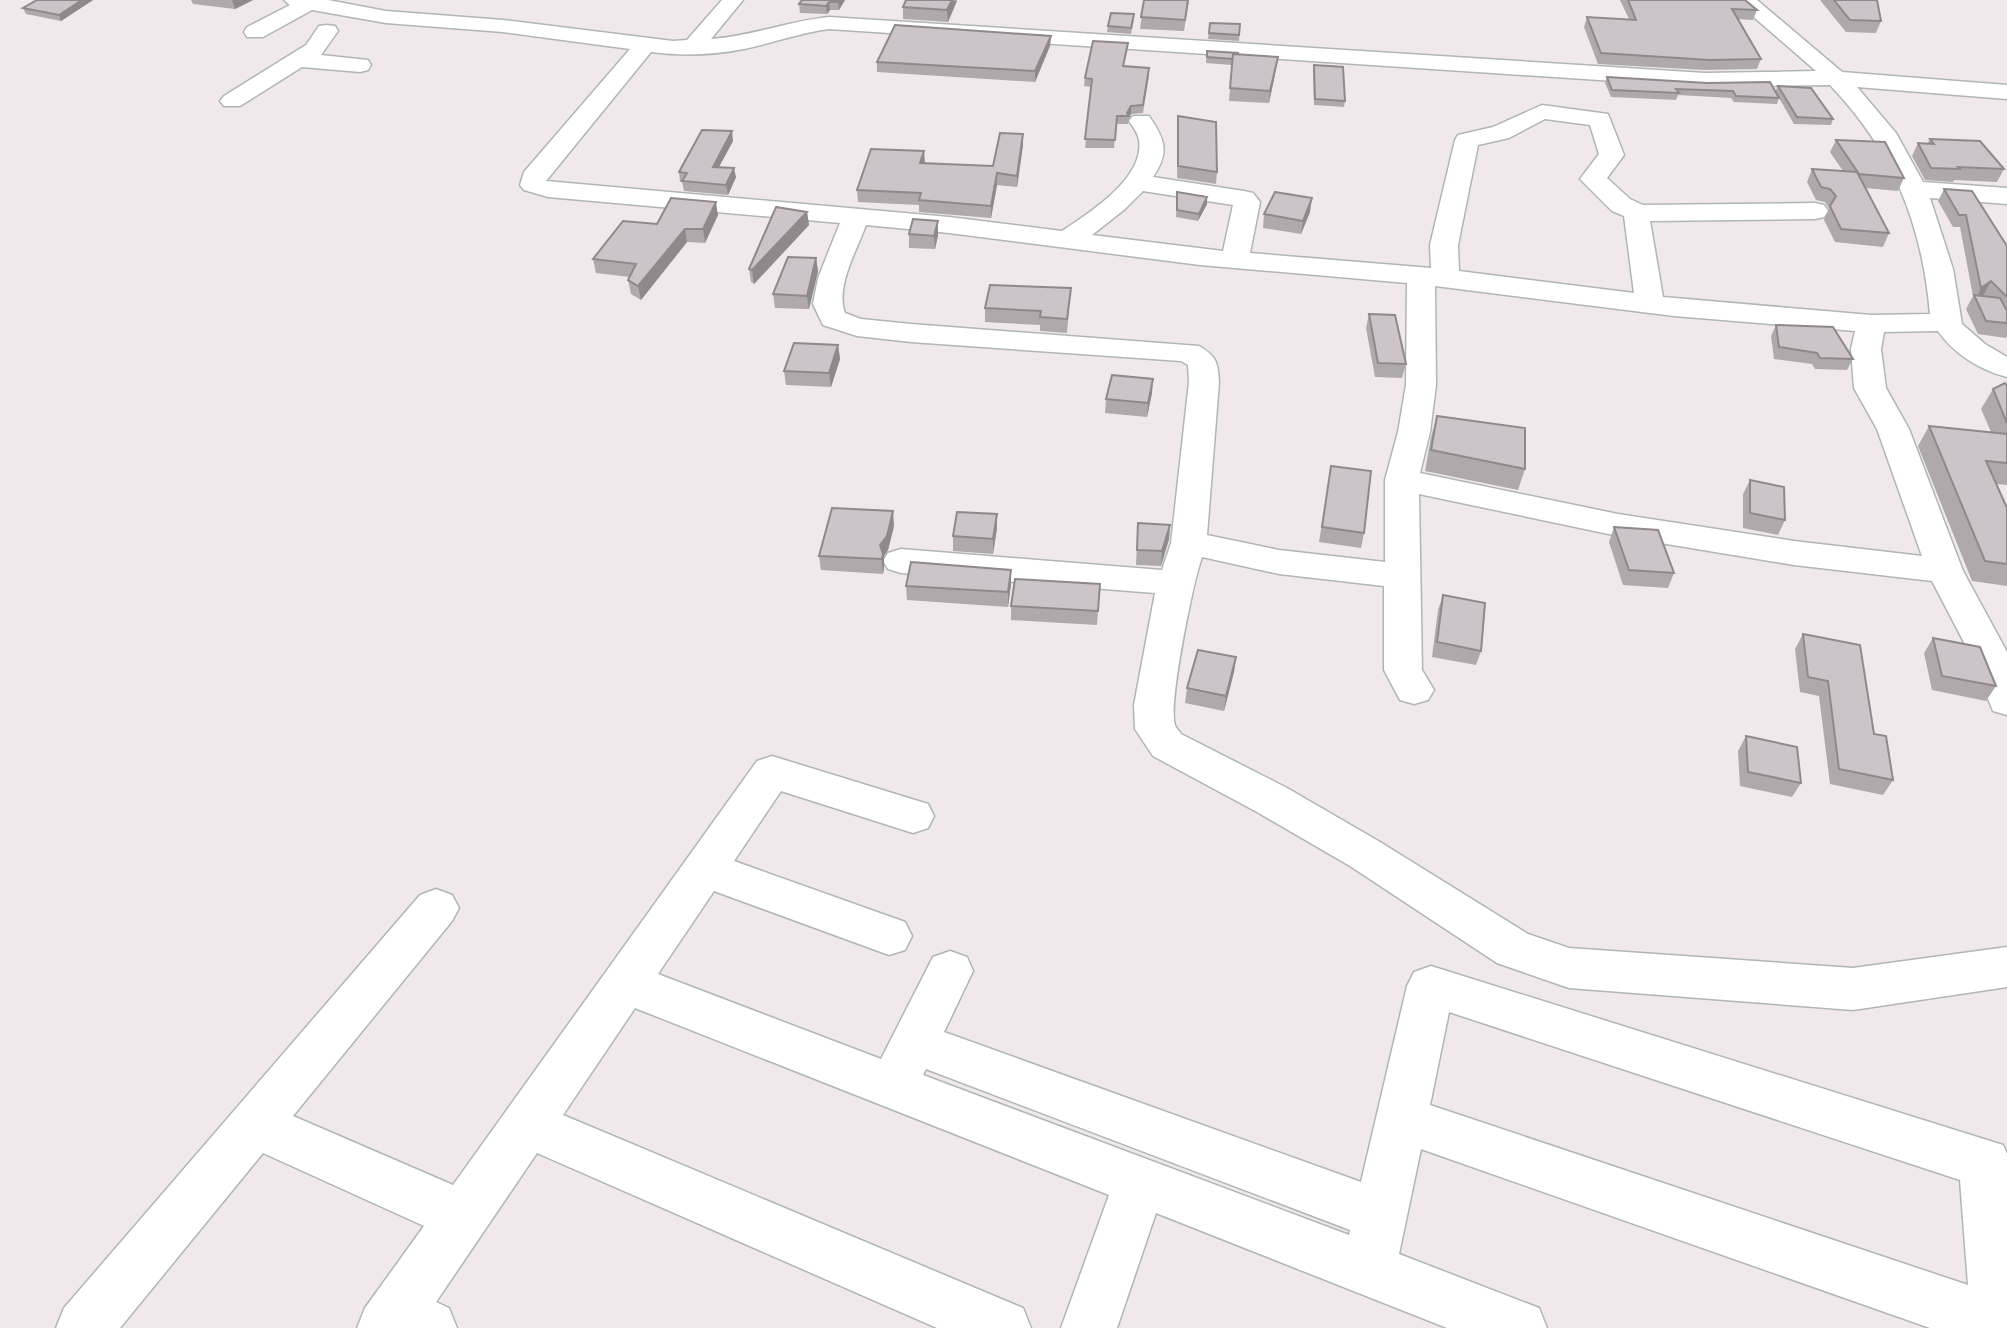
<svg xmlns="http://www.w3.org/2000/svg" width="2007" height="1328" font-family="Arial,sans-serif">
	<style>
		.lines { fill: none; stroke-linecap: round; stroke-linejoin: round }
		.minor-casing { stroke: #b0b6b4; stroke-width: 3 }
		.minor { fill: #fff; fill-rule: evenodd }
		.wall { fill: #afa9ac }
		.shaded-wall { fill: #8f898c }
		.building { fill: #ccc4c8; stroke: #8f898c; stroke-width: 2 }
	</style>
	<rect width="100%" height="100%" fill="#f0e8eb"/>
	<g class="lines">
		<g class="minor-casing">
			<g id="minor">
				<path d="M 284,0 L 328,0 L 386,11 L 503,20 L 673,41 L 687,40 L 722,0 L 743,0 L 711,39 C 752,36 789,21 829,17 L 1705,73 L 1816,71 L 1734,0 L 1757,0 L 1842,72 L 2007,85 L 2007,99 L 1857,87 L 1896,133 L 1923,182 L 2007,188 L 2007,204 L 1930,198 L 1953,269 L 1962,324 L 1985,344 L 2007,357 L 2007,377 C 1980,370 1954,354 1938,331 L 1884,332 L 1881,349 L 1886,388 L 1909,429 L 1963,571 L 2007,652 L 2007,715 L 1993,711 L 1968,650 L 1932,581 L 1794,565 L 1618,536 L 1419,494 L 1422,670 L 1434,690 L 1428,700 L 1414,704 L 1400,700 L 1384,670 L 1384,586 L 1279,574 L 1202,557 C 1193,583 1168,704 1175,725 C 1175,727 1181,733 1181,734 L 1287,788 L 1380,842 L 1528,934 L 1569,948 L 1853,968 L 2007,947 L 2007,987 L 1853,1010 L 1569,988 L 1497,963 L 1350,866 L 1257,812 L 1153,756 L 1135,729 L 1134,705 L 1155,593 L 901,573 L 888,569 L 883,561 L 888,553 L 901,549 L 1162,570 L 1171,543 L 1189,382 L 1188,365 L 1181,361 L 911,342 L 857,336 L 823,325 L 813,304 L 818,278 L 840,223 L 548,197 L 524,190 L 520,185 L 524,172 L 630,49 L 503,32 L 386,23 L 312,10 L 263,37 L 247,37 L 244,32 L 247,27 L 290,5 ZM 829,29 L 1705,87 L 1830,85 C 1893,151 1922,223 1930,314 L 1871,315 L 1663,297 L 1650,221 L 1815,219 L 1824,217 L 1828,211 L 1824,205 L 1815,203 L 1643,205 L 1630,199 L 1607,178 L 1624,155 L 1608,114 L 1542,105 L 1493,127 L 1458,135 L 1455,140 L 1430,245 L 1431,268 L 1250,253 L 1260,202 L 1253,193 L 1244,191 L 1153,177 C 1170,152 1165,139 1149,116 L 1133,116 L 1129,121 C 1133,127 1138,133 1139,140 C 1145,178 1089,213 1062,231 L 949,217 L 546,181 L 651,52 C 681,56 714,55 744,49 C 773,43 799,33 829,29 ZM 1545,119 L 1590,125 L 1599,154 L 1580,179 L 1612,211 L 1624,216 L 1634,293 L 1459,271 L 1458,245 L 1478,145 L 1509,138 ZM 1143,191 L 1233,205 L 1223,251 L 1092,235 L 1125,209 ZM 866,225 L 949,233 L 1200,265 L 1407,283 L 1406,385 L 1398,432 L 1385,480 L 1385,562 L 1279,550 L 1207,535 L 1219,382 C 1218,362 1216,356 1199,346 L 911,324 L 861,319 L 845,313 C 835,287 857,250 866,225 ZM 1435,286 L 1674,316 L 1855,331 L 1851,349 L 1854,388 L 1877,429 L 1922,556 L 1794,541 L 1618,514 L 1420,473 L 1430,432 L 1436,385 Z"/>
				<polygon points="327,25 335,26 338,31 321,55 368,60 371,65 368,70 360,72 302,67 240,106 224,106 220,101 224,96 306,45 319,26"/>
				<path d="M 772,756 L 928,804 L 934,816 L 928,828 L 913,833 L 781,791 L 734,861 L 905,922 L 912,936 L 905,950 L 889,955 L 714,891 L 658,974 L 881,1059 L 933,957 L 950,951 L 967,957 L 973,971 L 944,1032 L 1361,1182 L 1407,986 L 1414,972 L 1431,966 L 2003,1145 L 2007,1154 L 2007,1328 L 1930,1328 L 1421,1149 L 1399,1254 L 1539,1308 L 1547,1328 L 1447,1328 L 1156,1213 L 1117,1328 L 1061,1328 L 1109,1195 L 635,1008 L 563,1115 L 1023,1308 L 1031,1328 L 937,1328 L 537,1153 L 436,1302 L 449,1308 L 457,1328 L 357,1328 L 365,1308 L 424,1226 L 263,1153 L 120,1328 L 56,1328 L 64,1308 L 420,895 L 436,889 L 452,895 L 459,908 L 452,921 L 293,1116 L 453,1185 L 757,761 ZM 1449,1012 L 1960,1180 L 1968,1285 L 1430,1105 ZM 926,1069 L 1350,1230 L 1349,1235 L 923,1075 Z"/>
			</g>
		</g>
		<use href="#minor" class="minor"/>
	</g>
	<g class="wall">
		<polygon points="93,0 61,21 26,14 23,8"/>
		<polygon points="191,0 253,0 235,9 193,4"/>
		<polygon points="802,0 845,0 839,10 830,10 827,14 800,13 799,4"/>
		<polygon points="957,0 948,22 903,19 903,7"/>
		<polygon points="1144,0 1189,0 1184,31 1140,29"/>
		<polygon points="1620,0 1745,0 1757,10 1753,20 1738,19 1761,59 1757,69 1705,70 1598,64 1584,27 1587,17 1629,19"/>
		<polygon points="1820,0 1877,0 1881,21 1876,33 1846,32"/>
		<polygon points="1134,20 1131,34 1107,32 1108,26"/>
		<polygon points="1210,23 1240,24 1239,41 1208,39"/>
		<polygon points="1051,36 1050,46 1035,82 877,72 877,62"/>
		<polygon points="1128,43 1124,66 1149,76 1143,113 1131,114 1129,118 1128,124 1116,124 1114,148 1085,148 1092,87 1084,86 1085,78"/>
		<polygon points="1207,51 1238,55 1276,69 1269,103 1229,101 1232,65 1206,63"/>
		<polygon points="1314,65 1345,101 1344,107 1314,105 1313,71"/>
		<polygon points="1607,77 1775,92 1778,86 1833,119 1831,125 1794,124 1779,98 1777,104 1734,102 1731,98 1678,95 1676,100 1611,97 1605,83"/>
		<polygon points="1178,116 1217,172 1216,184 1177,178"/>
		<polygon points="1023,134 1023,145 1017,187 997,185 991,218 919,212 919,205 858,202 857,190 924,164 993,166"/>
		<polygon points="1930,139 2004,169 1997,182 1954,180 1953,182 1925,180 1912,156 1918,143 1927,144"/>
		<polygon points="1836,140 1904,178 1898,191 1865,188 1889,233 1883,247 1835,242 1824,220 1829,208 1825,202 1816,200 1807,182 1812,169 1843,171 1830,152"/>
		<polygon points="733,141 719,167 736,177 728,195 684,191 682,182 680,182 679,172"/>
		<polygon points="1944,189 2007,246 2007,336 2006,338 1978,334 1966,309 1973,296 1960,227 1953,227 1938,201"/>
		<polygon points="1177,192 1207,204 1198,221 1176,217"/>
		<polygon points="807,212 809,225 754,284 751,282 749,269"/>
		<polygon points="1310,212 1301,234 1263,228 1264,214"/>
		<polygon points="718,215 705,243 687,242 641,300 631,294 628,280 630,277 596,273 593,259"/>
		<polygon points="909,234 938,235 935,249 909,248"/>
		<polygon points="816,258 818,271 809,309 775,308 773,294"/>
		<polygon points="1071,288 1067,333 1040,331 1040,325 985,322 985,308"/>
		<polygon points="1369,314 1406,364 1402,378 1375,377 1366,328"/>
		<polygon points="1776,325 1853,359 1847,370 1815,369 1812,364 1774,359 1771,336"/>
		<polygon points="838,345 840,359 831,387 786,385 784,371"/>
		<polygon points="2007,386 2007,485 1996,484 2007,508 2007,586 1972,581 1918,446 1929,426 1991,432 1981,409 1993,389"/>
		<polygon points="1152,393 1147,417 1105,413 1106,399"/>
		<polygon points="1437,416 1525,469 1518,490 1425,471 1431,437"/>
		<polygon points="1331,466 1364,533 1361,548 1319,542"/>
		<polygon points="1750,480 1785,520 1778,535 1743,528 1743,494"/>
		<polygon points="1138,523 1170,525 1169,539 1161,566 1136,565"/>
		<polygon points="894,526 888,550 884,556 884,568 883,574 821,570 819,556"/>
		<polygon points="1614,527 1674,573 1668,588 1623,585 1609,542"/>
		<polygon points="997,528 993,554 953,551 953,536"/>
		<polygon points="1011,584 1008,607 907,600 906,586"/>
		<polygon points="1100,584 1097,625 1011,620 1011,606"/>
		<polygon points="1443,595 1481,651 1476,665 1432,657 1438,610"/>
		<polygon points="1803,634 1874,734 1893,780 1883,795 1830,784 1819,696 1800,692 1795,649"/>
		<polygon points="1933,638 1996,686 1986,701 1932,690 1924,653"/>
		<polygon points="1236,657 1234,672 1224,711 1185,703 1187,688"/>
		<polygon points="1746,736 1801,783 1792,797 1740,786 1738,751"/>
	</g>
	<g class="shaded-wall">
		<polygon points="82,0 93,0 61,21 59,15"/>
		<polygon points="232,0 253,0 235,9"/>
		<polygon points="839,0 845,0 839,10 838,2"/>
		<polygon points="952,0 957,1 948,22 947,10"/>
		<polygon points="829,2 830,10 827,14 826,6"/>
		<polygon points="1051,36 1050,46 1035,82 1035,71"/>
		<polygon points="1278,57 1276,69 1269,103 1270,91"/>
		<polygon points="1131,106 1131,114 1129,118 1127,113"/>
		<polygon points="732,131 733,141 714,176 713,167"/>
		<polygon points="1023,134 1023,145 1017,187 1017,176"/>
		<polygon points="924,151 925,163 921,175 920,163"/>
		<polygon points="734,168 736,177 728,195 726,185"/>
		<polygon points="997,173 997,185 991,218 991,206"/>
		<polygon points="1207,197 1207,204 1198,221 1199,214"/>
		<polygon points="1312,198 1310,212 1301,234 1303,221"/>
		<polygon points="716,202 718,215 705,243 703,229"/>
		<polygon points="807,212 809,225 754,284 752,270"/>
		<polygon points="938,221 938,235 935,249 934,236"/>
		<polygon points="685,229 687,242 641,300 638,286"/>
		<polygon points="816,258 818,271 809,309 807,296"/>
		<polygon points="1991,281 1984,294 1976,300 1981,288"/>
		<polygon points="838,345 840,359 831,387 829,373"/>
		<polygon points="1153,379 1152,393 1147,417 1148,403"/>
		<polygon points="893,511 894,526 888,550 884,556 884,568 883,574 880,545"/>
		<polygon points="997,514 997,528 993,554 993,539"/>
		<polygon points="1170,525 1169,539 1161,566 1162,551"/>
		<polygon points="1011,570 1011,584 1008,607 1008,592"/>
		<polygon points="1236,657 1234,672 1224,711 1226,696"/>
	</g>
	<g class="building">
		<polygon points="37,0 82,0 59,15 23,8"/>
		<polygon points="802,0 839,0 838,2 829,2 826,6 799,4"/>
		<polygon points="906,0 952,0 947,10 903,7"/>
		<polygon points="1144,0 1188,0 1185,20 1141,17"/>
		<polygon points="1628,0 1745,0 1757,10 1732,9 1761,59 1709,60 1601,53 1587,17 1636,20"/>
		<polygon points="1834,0 1877,0 1881,21 1850,20"/>
		<polygon points="1111,13 1134,14 1131,28 1108,26"/>
		<polygon points="1210,23 1240,24 1239,35 1209,33"/>
		<polygon points="895,25 1051,36 1035,71 877,62"/>
		<polygon points="1093,41 1128,43 1123,66 1149,68 1143,105 1131,106 1127,113 1129,116 1117,116 1115,140 1085,139 1092,79 1085,78"/>
		<polygon points="1207,51 1238,53 1238,55 1233,54 1233,59 1207,57"/>
		<polygon points="1233,54 1278,57 1270,91 1230,88"/>
		<polygon points="1314,65 1343,67 1345,101 1315,99"/>
		<polygon points="1607,77 1707,83 1770,82 1779,98 1736,96 1733,91 1676,89 1679,93 1612,90"/>
		<polygon points="1778,86 1811,88 1833,119 1797,117"/>
		<polygon points="1178,116 1216,122 1217,172 1178,166"/>
		<polygon points="702,130 732,131 713,167 734,168 726,185 682,181 687,173 679,172"/>
		<polygon points="1000,133 1023,134 1017,176 997,173 991,206 919,200 921,193 857,190 871,149 924,151 920,163 993,166"/>
		<polygon points="1930,139 1980,141 2004,169 1958,167 1960,169 1931,168 1918,143 1934,144"/>
		<polygon points="1836,140 1885,142 1904,178 1859,174"/>
		<polygon points="1812,169 1857,172 1889,233 1841,229 1830,206 1836,196 1830,189 1821,187"/>
		<polygon points="1944,189 1972,191 2007,246 2007,297 1991,281 1981,288 1966,215 1959,215"/>
		<polygon points="1177,192 1207,197 1199,214 1177,210"/>
		<polygon points="1275,192 1312,198 1303,221 1264,214"/>
		<polygon points="671,198 716,202 703,229 685,229 638,286 628,280 636,264 593,259 623,221 657,224"/>
		<polygon points="776,207 807,212 752,270 749,269"/>
		<polygon points="913,219 938,221 934,236 909,234"/>
		<polygon points="788,257 816,258 807,296 773,294"/>
		<polygon points="990,285 1071,288 1067,319 1040,317 1041,311 985,308"/>
		<polygon points="1974,295 2000,298 2007,311 2007,323 1986,321"/>
		<polygon points="1369,314 1395,315 1406,364 1378,363"/>
		<polygon points="1776,325 1833,327 1853,359 1820,358 1817,353 1779,347"/>
		<polygon points="794,343 838,345 829,373 784,371"/>
		<polygon points="1112,375 1153,379 1148,403 1106,399"/>
		<polygon points="2005,383 2007,386 2007,423 1993,389"/>
		<polygon points="1437,416 1525,428 1525,469 1431,450"/>
		<polygon points="1929,426 2007,434 2007,463 1986,461 2007,508 2007,564 1985,561"/>
		<polygon points="1331,466 1371,471 1364,533 1322,527"/>
		<polygon points="1750,480 1784,487 1785,520 1750,513"/>
		<polygon points="832,508 893,511 887,536 880,545 883,554 882,559 819,556"/>
		<polygon points="957,512 997,514 993,539 953,536"/>
		<polygon points="1138,523 1170,525 1162,551 1137,550"/>
		<polygon points="1614,527 1658,530 1674,573 1629,570"/>
		<polygon points="911,562 1011,570 1008,592 906,586"/>
		<polygon points="1015,579 1100,584 1098,611 1011,606"/>
		<polygon points="1443,595 1485,603 1481,651 1437,642"/>
		<polygon points="1803,634 1860,645 1874,734 1886,736 1893,780 1839,769 1828,681 1808,677"/>
		<polygon points="1933,638 1980,647 1996,686 1942,676"/>
		<polygon points="1198,650 1236,657 1226,696 1187,688"/>
		<polygon points="1746,736 1797,747 1801,783 1748,772"/>
	</g>
</svg>
